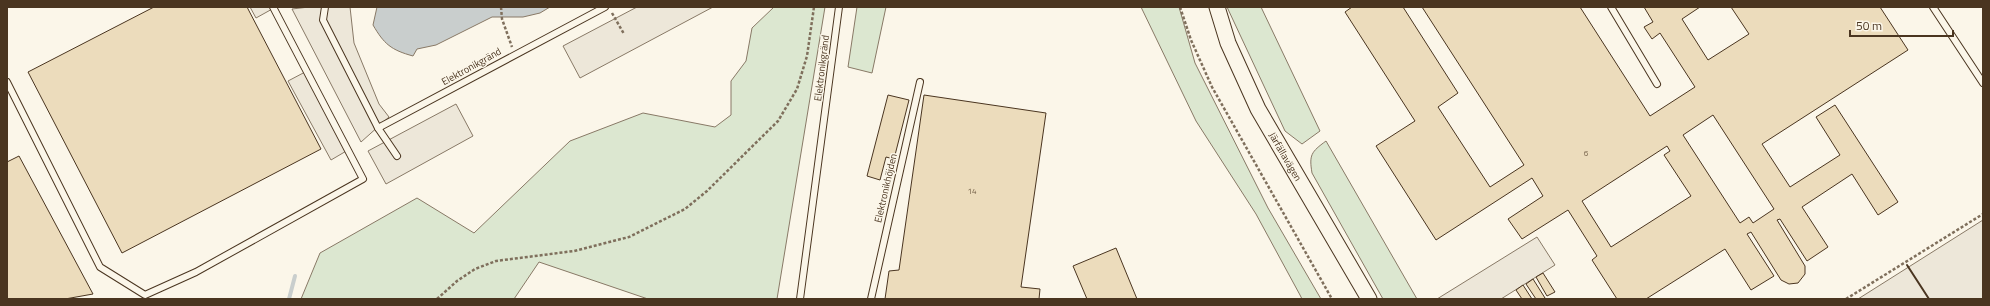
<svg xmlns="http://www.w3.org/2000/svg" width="1990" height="306" font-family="'Titillium Web',sans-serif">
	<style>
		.green { fill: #dce7d0; stroke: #887966 }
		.parking { fill: #ede7d9; stroke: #887966 }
		.water { fill: #c9cecd; stroke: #887966 }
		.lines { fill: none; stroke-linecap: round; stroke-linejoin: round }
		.stream { stroke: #c9cecd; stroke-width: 4 }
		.building { fill: #ecdcbc; stroke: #4a3520; fill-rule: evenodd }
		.service-casing { stroke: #4a3520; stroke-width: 8 }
		.tertiary-casing { stroke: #4a3520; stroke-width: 17 }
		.path { stroke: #7f6f5c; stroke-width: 2.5; stroke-dasharray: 3 2; stroke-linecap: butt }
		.service { stroke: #fbf6e9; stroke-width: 6 }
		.tertiary { stroke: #fbf6e9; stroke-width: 15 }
		.wall { stroke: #4a3520; stroke-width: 2 }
		.labels { text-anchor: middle; stroke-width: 3; stroke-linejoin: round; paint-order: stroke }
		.number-label { font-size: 8px; fill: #725f47 }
		.street-label { font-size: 10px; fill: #4a3520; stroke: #fbf6e9 }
	</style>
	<rect width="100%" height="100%" fill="#fbf6e9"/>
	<g class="green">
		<polygon points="774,7 825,7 777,299 648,299 539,262 514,299 301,299 320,253 417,198 474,233 570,141 643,113 715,127 731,115 731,81 746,61 752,28"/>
		<polygon points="857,7 886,7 872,73 848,67"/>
		<polygon points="1141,7 1179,7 1195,63 1268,208 1321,299 1302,299 1300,295 1256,214 1196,121"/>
		<polygon points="1227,7 1261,7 1320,131 1302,144 1285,131"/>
		<path d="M 1326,141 L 1417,299 L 1383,299 L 1312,173 C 1309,155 1311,152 1326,141 Z"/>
	</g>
	<g class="parking">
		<polygon points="250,7 273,7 274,8 256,18"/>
		<polygon points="309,7 350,7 354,43 379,104 389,117 361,142 292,9"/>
		<polygon points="637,7 713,7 580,78 563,46"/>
		<polygon points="307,71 348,150 331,160 288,81"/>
		<polygon points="456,104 473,136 386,184 368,151"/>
		<polygon points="1983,220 1983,299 1858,299"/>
		<polygon points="1537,237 1555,265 1501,299 1437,299"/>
	</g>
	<path class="water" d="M 377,7 L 550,7 L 540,13 L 523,17 L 492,17 L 436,45 L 417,49 L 413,56 C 391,50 384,44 373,25 Z"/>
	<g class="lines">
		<polyline class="stream" points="289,299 295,276"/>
	</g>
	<g class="building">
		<polygon points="154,7 247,7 321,149 122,253 28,72"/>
		<path d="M 1352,7 L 1403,7 L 1458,93 L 1438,107 L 1490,187 L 1524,165 L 1422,7 L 1580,7 L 1650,116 L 1695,87 L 1660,33 L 1652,39 L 1644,27 L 1653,22 L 1644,7 L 1700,7 L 1682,19 L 1708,60 L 1749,34 L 1731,7 L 1880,7 L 1908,50 L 1762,144 L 1790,187 L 1840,155 L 1816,117 L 1835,105 L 1898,202 L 1878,215 L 1852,174 L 1802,207 L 1828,247 L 1807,261 L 1780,219 L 1777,220 L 1805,266 L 1805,274 L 1798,283 L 1789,284 L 1781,280 L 1751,232 L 1747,234 L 1774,276 L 1751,290 L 1725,249 L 1646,299 L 1617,299 L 1592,260 L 1597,256 L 1568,210 L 1522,239 L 1508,219 L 1543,196 L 1532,178 L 1436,240 L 1376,146 L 1415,121 L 1345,12 ZM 1713,115 L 1774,209 L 1753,223 L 1749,217 L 1740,223 L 1683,135 ZM 1667,146 L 1670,151 L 1664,155 L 1691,196 L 1611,247 L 1582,201 Z"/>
		<polygon points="888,95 909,100 894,159 886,157 880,180 867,176"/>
		<polygon points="924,95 1046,113 1021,287 1040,289 1039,299 885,299 889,271 899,270"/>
		<polygon points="19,156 93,294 65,299 7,299 7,162"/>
		<polygon points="1116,248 1137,299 1087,299 1073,266"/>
		<polygon points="1543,273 1555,292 1547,296 1536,277"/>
		<polygon points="1533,279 1545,298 1543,299 1536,299 1526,284"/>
		<polygon points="1523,285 1532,299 1522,299 1516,290"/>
	</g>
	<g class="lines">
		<g class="service-casing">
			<g id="service">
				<polyline points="325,7 323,20 378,128"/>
				<polyline points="1611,7 1657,84"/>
				<polyline points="1933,7 1983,83"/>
				<polyline points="7,82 100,267 145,295 196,272 363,179 273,7"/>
				<polyline points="397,156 378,128 605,7"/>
				<polyline points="800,299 839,7"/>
				<polyline points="871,299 920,82"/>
			</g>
		</g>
		<g class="tertiary-casing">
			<g id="tertiary">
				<path id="s1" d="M 1217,7 L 1228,43 L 1258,109 L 1369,299"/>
			</g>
		</g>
		<g class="path">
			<polyline points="501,7 502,19 512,47"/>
			<polyline points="1180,7 1191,40 1212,87 1332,299"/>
			<polyline points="612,13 624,34"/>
			<polyline points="437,299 457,281 475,269 496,261 574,251 629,237 685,209 707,191 778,121 797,89 807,56 814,7"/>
			<polyline points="1846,299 1983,214"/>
		</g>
		<use href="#service" class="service"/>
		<use href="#tertiary" class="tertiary"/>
		<polyline class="wall" points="1907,265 1929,299"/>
	</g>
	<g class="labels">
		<g class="number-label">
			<text x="1586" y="156">6</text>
			<text x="972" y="194">14</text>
		</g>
		<g class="street-label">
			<text transform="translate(471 66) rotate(-29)" y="4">Elektronikgränd</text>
			<text transform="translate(821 68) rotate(-83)" y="4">Elektronikgränd</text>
			<text dy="4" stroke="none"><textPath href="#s1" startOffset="165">Järfällavägen</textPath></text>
			<text transform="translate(885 188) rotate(-77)" y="4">Elektronikhöjden</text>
		</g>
	</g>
	<rect width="1990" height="306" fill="none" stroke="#4a3520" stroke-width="16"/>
	<path d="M1850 30v6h103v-6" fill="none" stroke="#4a3520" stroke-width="2"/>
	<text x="1856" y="30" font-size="12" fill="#4a3520" stroke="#fbf6e9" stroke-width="3" paint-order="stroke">50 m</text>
</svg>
